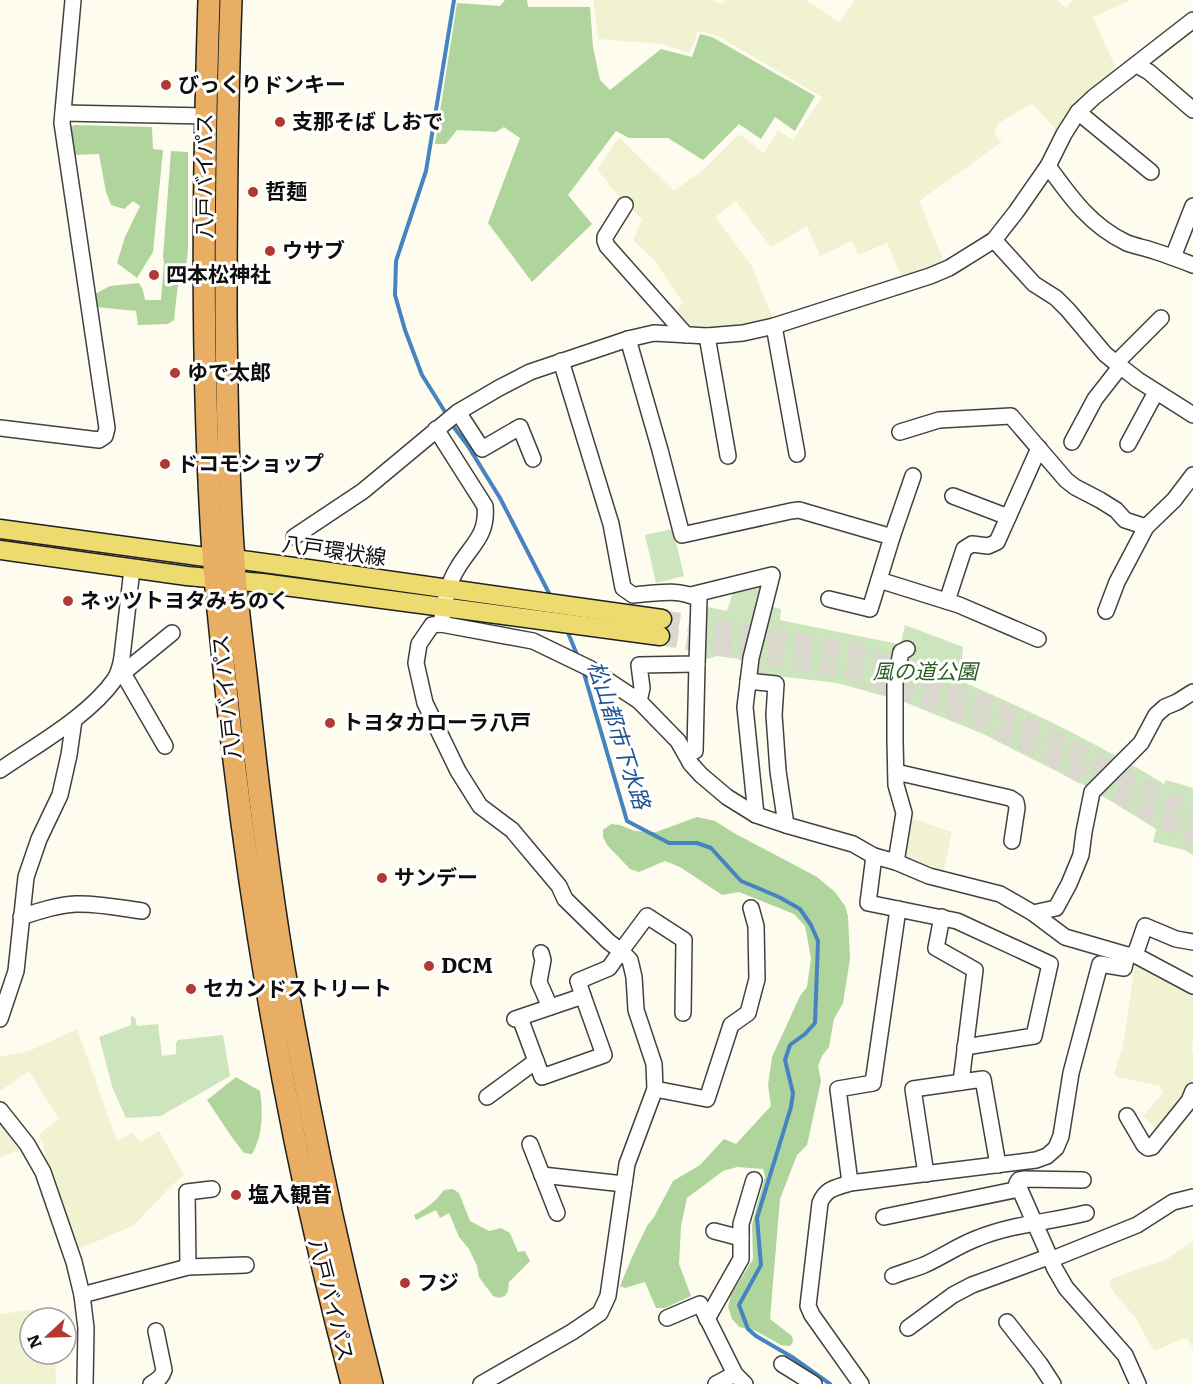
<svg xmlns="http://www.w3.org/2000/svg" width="1193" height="1384" font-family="Literata,'Noto Sans JP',serif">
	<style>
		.farmland { fill: #f1f2d1 }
		.green { fill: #cde5bc }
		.forest { fill: #b0d59c }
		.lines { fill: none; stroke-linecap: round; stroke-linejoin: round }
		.stream { stroke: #4683c1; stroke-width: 4 }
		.major-tunnel { stroke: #dad8cd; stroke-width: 18; stroke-dasharray: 18 9; stroke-linecap: butt }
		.minor-casing { stroke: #414141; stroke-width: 18 }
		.major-casing { stroke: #1f1f1f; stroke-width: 21 }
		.highway-casing { stroke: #1f1f1f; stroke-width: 24 }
		.minor { stroke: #fff; stroke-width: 15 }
		.major { stroke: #eddb70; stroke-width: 18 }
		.highway { stroke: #e8ae63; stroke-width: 21 }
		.poi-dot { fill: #b23931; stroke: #fff; stroke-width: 2 }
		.labels { text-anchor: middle; stroke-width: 6; stroke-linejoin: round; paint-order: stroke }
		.poi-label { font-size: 21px; font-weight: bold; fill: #0e0e0e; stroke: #fff; text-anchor: start }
		.street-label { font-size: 21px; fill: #0e0e0e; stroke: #fff }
		.park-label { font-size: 21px; font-style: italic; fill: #2a6023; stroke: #fff }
		.water-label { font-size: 22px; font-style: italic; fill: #215695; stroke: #fff }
	</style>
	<rect width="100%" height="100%" fill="#fefcef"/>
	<g class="farmland">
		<polygon points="594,0 710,0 723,4 725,0 806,0 839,22 855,0 1057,0 1066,8 1073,0 1131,0 1093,17 1117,71 1083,96 1066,113 1056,130 1032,103 999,123 994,134 1002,142 919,201 944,261 903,279 887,243 858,255 852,241 820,256 807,226 771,247 736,201 715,217 751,265 773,318 742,327 708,329 688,326 675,312 683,303 654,260 633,240 642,220 613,190 597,169 619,137 674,191 703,170 739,134 764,153 778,130 793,140 822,97 718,36 698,31 690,53 662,44 598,39 594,6"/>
		<polygon points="911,818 952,832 944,870 905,858"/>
		<polygon points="1135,964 1139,964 1193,992 1193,1042 1191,1051 1193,1053 1193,1081 1189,1086 1185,1099 1158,1131 1143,1116 1163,1093 1160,1086 1118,1077 1114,1074 1123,1046"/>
		<polygon points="77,1029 117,1141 132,1133 141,1142 159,1131 184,1175 171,1186 134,1225 105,1238 77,1249 44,1161 45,1152 39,1134 59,1119 29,1071 0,1091 0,1057 29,1051"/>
		<polygon points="0,1117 24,1148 0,1157"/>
		<polygon points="1193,1241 1193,1350 1187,1337 1154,1351 1136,1319 1109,1286 1111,1279 1167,1259"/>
		<polygon points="53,1307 53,1318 30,1318 30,1354 55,1354 56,1384 0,1384 0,1314"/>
	</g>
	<g class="green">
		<polygon points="673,529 684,576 656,583 645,535"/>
		<path d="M 754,583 L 763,589 L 761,604 L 781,609 L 780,620 L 898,644 L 901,642 L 905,625 L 963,647 L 960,677 L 966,683 C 1034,713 1101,745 1164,784 L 1166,780 L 1193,788 L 1193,855 L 1184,850 L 1153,842 L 1156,829 L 1088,787 L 983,734 L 902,701 L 837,683 L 777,676 L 774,678 L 753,675 L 754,661 L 717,656 L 701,661 L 702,602 L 708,607 L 727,611 L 734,589 Z"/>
		<polygon points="131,1016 135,1017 137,1026 158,1024 162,1056 176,1054 176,1043 178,1040 223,1035 230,1076 161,1116 126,1118 113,1089 99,1037 131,1025"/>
	</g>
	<g class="forest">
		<polygon points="505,0 527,0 528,7 590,7 593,47 600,80 610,90 661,49 692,57 700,34 712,37 815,96 795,131 775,117 761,139 739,124 703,160 668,138 629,138 616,131 568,195 592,224 532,282 488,223 520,138 504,127 496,132 457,130 446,144 435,144 457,3 500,6"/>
		<polygon points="74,125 152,127 153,149 163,150 153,252 137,278 117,263 125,237 140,206 133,201 124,209 111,205 106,192 99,154 74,155 70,128"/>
		<polygon points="171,151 188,152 188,250 185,275 178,284 174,320 168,324 138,325 136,311 96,307 95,294 110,286 139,283 143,290 145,300 161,300 164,262 163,257"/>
		<polygon points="697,817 715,821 734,833 817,877 835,892 845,906 848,916 850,959 843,1003 834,1019 829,1047 822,1056 818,1066 821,1081 807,1145 797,1155 780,1199 770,1319 792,1336 793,1342 790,1346 781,1345 756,1331 739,1327 732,1319 728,1307 731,1295 753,1259 752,1225 765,1176 763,1169 737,1167 723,1171 687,1198 681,1226 679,1264 691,1296 665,1308 656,1308 645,1282 625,1288 620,1286 632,1257 647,1226 654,1217 673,1181 700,1165 724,1139 736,1144 771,1106 768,1085 772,1057 800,996 807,987 811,958 805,926 794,914 739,892 722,895 680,867 665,861 639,872 630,869 607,845 603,837 603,830 611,824 620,825 635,831 656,832"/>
		<path d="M 236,1077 L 260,1091 C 263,1111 263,1136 252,1154 L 244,1153 L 231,1136 L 207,1100 Z"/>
		<path d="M 453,1189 L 459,1193 L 470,1221 L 489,1231 L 501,1228 L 510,1233 L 518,1252 L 525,1251 L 530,1261 L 509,1282 L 508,1291 L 505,1296 L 499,1298 L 493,1296 L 479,1277 L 477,1266 L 469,1249 L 459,1237 L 449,1213 L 440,1218 L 436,1210 L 416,1220 L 414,1215 C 426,1209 436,1201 444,1190 Z"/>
	</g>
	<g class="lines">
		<g class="stream">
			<polyline points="447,415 422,375 405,330 395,295 396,261 426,171 454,0"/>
			<polyline points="450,422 468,446 500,498 551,597"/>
			<polyline points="566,628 578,657"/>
			<polyline points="583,670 627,821 669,843 697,843 711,848 741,881 779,897 800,909 811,925 818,941 815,1023 805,1034 790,1045 785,1060 793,1093 791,1107 757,1218 761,1265 739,1305 748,1329 756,1336 792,1357 830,1384"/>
		</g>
		<g class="major-tunnel">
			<polyline points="662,619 852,651 998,709 1193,814"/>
			<polyline points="660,636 846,670 990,724 1164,820 1193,838"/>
		</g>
		<g class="minor-casing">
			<g id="minor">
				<polyline points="1137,65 1149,72 1193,110"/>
				<polyline points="1078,112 1151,172"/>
				<polyline points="63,113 205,116"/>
				<path d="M 1048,166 C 1071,198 1091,226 1127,243 C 1135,246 1145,248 1154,251 C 1167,255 1180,260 1193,265"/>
				<polyline points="625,205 605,237 605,241 607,246 686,335"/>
				<polyline points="994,240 1034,284 1056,298 1068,310 1105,354 1116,363 1138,380 1193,415"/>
				<polyline points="1173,257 1193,206"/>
				<polyline points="774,326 797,454"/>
				<polyline points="707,336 728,456"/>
				<polyline points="628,339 660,450 682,535 791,511 799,510 892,537 870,609 829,599"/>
				<path d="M 561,361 L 611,524 L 623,588 L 633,595 C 656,593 678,588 699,599 L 697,664 L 639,665 L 642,688 L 639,701"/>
				<polyline points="1116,363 1161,318"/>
				<polyline points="458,412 482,449 520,427 533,459"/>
				<polyline points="0,428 99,440 105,436 107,428 62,123 73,0"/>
				<path d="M 436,429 L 485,506 C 488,536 471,545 457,569 C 447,585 444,605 441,624 L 432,625 L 419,644 L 416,663 L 425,703 L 458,771 L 480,806 L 512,830 L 559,886 L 565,899 L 609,942 L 621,951 L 609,968 L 578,981 L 583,996 L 515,1019"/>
				<polyline points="900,432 939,420 1011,416 1066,480 1075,487 1100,500 1116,510 1125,520 1146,527"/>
				<polyline points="1072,442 1095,399 1120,367"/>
				<polyline points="1128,444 1156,392"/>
				<polyline points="953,496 1008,517"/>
				<polyline points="294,537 363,491 458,412 499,388 530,372 628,339 654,333 707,336 743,333 774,326 930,276 949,268 994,240 1016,212 1048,166 1064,134 1078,112 1094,97 1193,20"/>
				<polyline points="892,537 913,476"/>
				<polyline points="879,580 959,605 1038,639"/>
				<polyline points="691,595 772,575 751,658 745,707 756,815"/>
				<polyline points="947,601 964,549 972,544 988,546 997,542 1039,448"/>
				<polyline points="1106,611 1117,582 1146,527 1174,500 1193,475"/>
				<polyline points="441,624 533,641 589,668 639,701 678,741 691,764 701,775 727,797 756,815 786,825 853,844 874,856 896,862 929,876 1000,894 1033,913 1065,937 1127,955 1135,955 1193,986"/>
				<polyline points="120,668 165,746"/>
				<polyline points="123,673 172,633"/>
				<polyline points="748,681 776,684 774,715 778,771 786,825"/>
				<polyline points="695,751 697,664"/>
				<path d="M 0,770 C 38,744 89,716 115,679 C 119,672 121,664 122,657 L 132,569"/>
				<polyline points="896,772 1010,798 1016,802 1017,808 1012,841"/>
				<polyline points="874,856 868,903 957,921 1050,964 1034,1036 965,1047"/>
				<polyline points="896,862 904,813 896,785 895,740 895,683 901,652 907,649"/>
				<polyline points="1033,913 1056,908 1069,884 1081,855 1084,832 1092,792 1141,743 1156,715 1165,707 1177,702 1193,692"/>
				<path d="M 21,917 C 39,911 57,905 76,904 C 98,903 120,908 142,911"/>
				<polyline points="942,917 936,948 975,970 961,1082"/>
				<polyline points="541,953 543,960 539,982 550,1007"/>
				<polyline points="1135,955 1145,926 1176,939 1193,942"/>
				<polyline points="520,1018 542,1077 604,1055 583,996"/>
				<polyline points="0,1019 16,971 26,877 39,839 60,795 69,755 74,720"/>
				<polyline points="655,1089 707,1099 731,1025 748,1013 757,979 756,926 751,908"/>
				<polyline points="487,1097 536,1061"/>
				<polyline points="0,1110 27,1144 43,1172 74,1262 82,1295 86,1328 85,1384"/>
				<polyline points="1127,1116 1144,1145 1148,1148 1152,1147 1189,1101 1193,1091"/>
				<polyline points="530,1144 557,1213"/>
				<polyline points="926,1174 913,1089 983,1079 998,1165"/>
				<polyline points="542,1175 624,1184"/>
				<polyline points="1083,1180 1025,1179 1019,1180 1017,1183 1055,1269 1066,1288 1125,1355 1138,1384"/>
				<polyline points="850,1183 838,1089 873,1083 898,909"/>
				<polyline points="884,1217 1019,1189"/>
				<polyline points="714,1231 741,1238"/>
				<polyline points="1050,1260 1137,1225 1173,1202 1193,1197"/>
				<polyline points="188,1267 187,1192 212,1189"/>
				<path d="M 893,1276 C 903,1272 914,1269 924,1265 C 942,1257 959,1245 978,1238 C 1012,1224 1050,1222 1086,1213"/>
				<polyline points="82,1295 188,1267 246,1265"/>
				<polyline points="667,1318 700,1304 735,1374 745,1384"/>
				<polyline points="707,1319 741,1259 741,1224 754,1180"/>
				<polyline points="1007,1322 1040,1364 1053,1384"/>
				<polyline points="908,1328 953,1295 972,1285 1048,1257"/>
				<polyline points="782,1364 814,1384"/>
				<path d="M 151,1384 C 158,1380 162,1377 164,1370 L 156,1331"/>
				<polyline points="481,1384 572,1332 600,1313 608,1296 627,1164 655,1089 654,1064 636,1010 634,977 630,960 621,951 647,916 684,940 683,1013"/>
				<polyline points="716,1384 735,1374"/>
				<path d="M 861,1384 L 812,1315 L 808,1306 L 820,1203 C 826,1188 836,1188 850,1183 L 1036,1160 L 1047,1156 L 1056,1148 L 1061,1136 L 1071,1073 L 1100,964 L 1124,968 L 1127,955"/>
			</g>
		</g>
		<g class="major-casing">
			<g id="major">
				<polyline points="0,529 213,558 234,559 301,568 662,619"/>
				<polyline points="0,550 187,576 262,583 660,636"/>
			</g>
		</g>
		<g class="highway-casing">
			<g id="highway">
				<path d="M 209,0 C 203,185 201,370 213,554 C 217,606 223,657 228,708 C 253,936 293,1162 352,1384"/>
				<path d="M 231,0 C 227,105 226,211 226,316 C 227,398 228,480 234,561 C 237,608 244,654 249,701 C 261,815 275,929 297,1041 C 318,1156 343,1271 372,1384"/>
			</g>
		</g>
		<use href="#minor" class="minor"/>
		<use href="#major" class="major"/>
		<use href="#highway" class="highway"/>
	</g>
	<g class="poi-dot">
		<circle cx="166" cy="85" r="6"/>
		<circle cx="280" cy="122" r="6"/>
		<circle cx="253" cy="192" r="6"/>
		<circle cx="270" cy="251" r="6"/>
		<circle cx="154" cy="275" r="6"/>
		<circle cx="175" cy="373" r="6"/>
		<circle cx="165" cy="464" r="6"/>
		<circle cx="68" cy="601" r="6"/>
		<circle cx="330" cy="723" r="6"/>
		<circle cx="382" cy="878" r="6"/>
		<circle cx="429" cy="966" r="6"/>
		<circle cx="191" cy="989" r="6"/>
		<circle cx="236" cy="1195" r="6"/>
		<circle cx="405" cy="1283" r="6"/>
	</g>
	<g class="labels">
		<g class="poi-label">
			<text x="178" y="92">びっくりドンキー</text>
			<text x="292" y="129">支那そば しおで</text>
			<text x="265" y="199">哲麺</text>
			<text x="282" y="258">ウサブ</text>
			<text x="166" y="282">四本松神社</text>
			<text x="187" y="380">ゆで太郎</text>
			<text x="177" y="471">ドコモショップ</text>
			<text x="80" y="608">ネッツトヨタみちのく</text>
			<text x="342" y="730">トヨタカローラ八戸</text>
			<text x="394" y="885">サンデー</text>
			<text x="441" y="973">DCM</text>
			<text x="203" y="996">セカンドストリート</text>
			<text x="248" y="1202">塩入観音</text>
			<text x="417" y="1290">フジ</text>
		</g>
		<g class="street-label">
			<text transform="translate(205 176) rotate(-90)" y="7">八戸バイパス</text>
			<text transform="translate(334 551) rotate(8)" y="7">八戸環状線</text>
			<text transform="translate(227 697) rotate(-96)" y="7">八戸バイパス</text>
			<text transform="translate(331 1300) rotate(76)" y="7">八戸バイパス</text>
		</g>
		<g class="park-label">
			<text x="925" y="679">風の道公園</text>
		</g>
		<g class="water-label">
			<text transform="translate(619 735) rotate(72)" y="8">松山都市下水路</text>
		</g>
	</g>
	<g transform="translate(48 1336) rotate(248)"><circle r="28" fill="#ffffff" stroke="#9f9f9f" stroke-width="1.5"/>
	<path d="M0-4.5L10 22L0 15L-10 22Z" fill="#b23931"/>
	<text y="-9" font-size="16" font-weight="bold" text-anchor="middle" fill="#0e0e0e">N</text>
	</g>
</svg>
